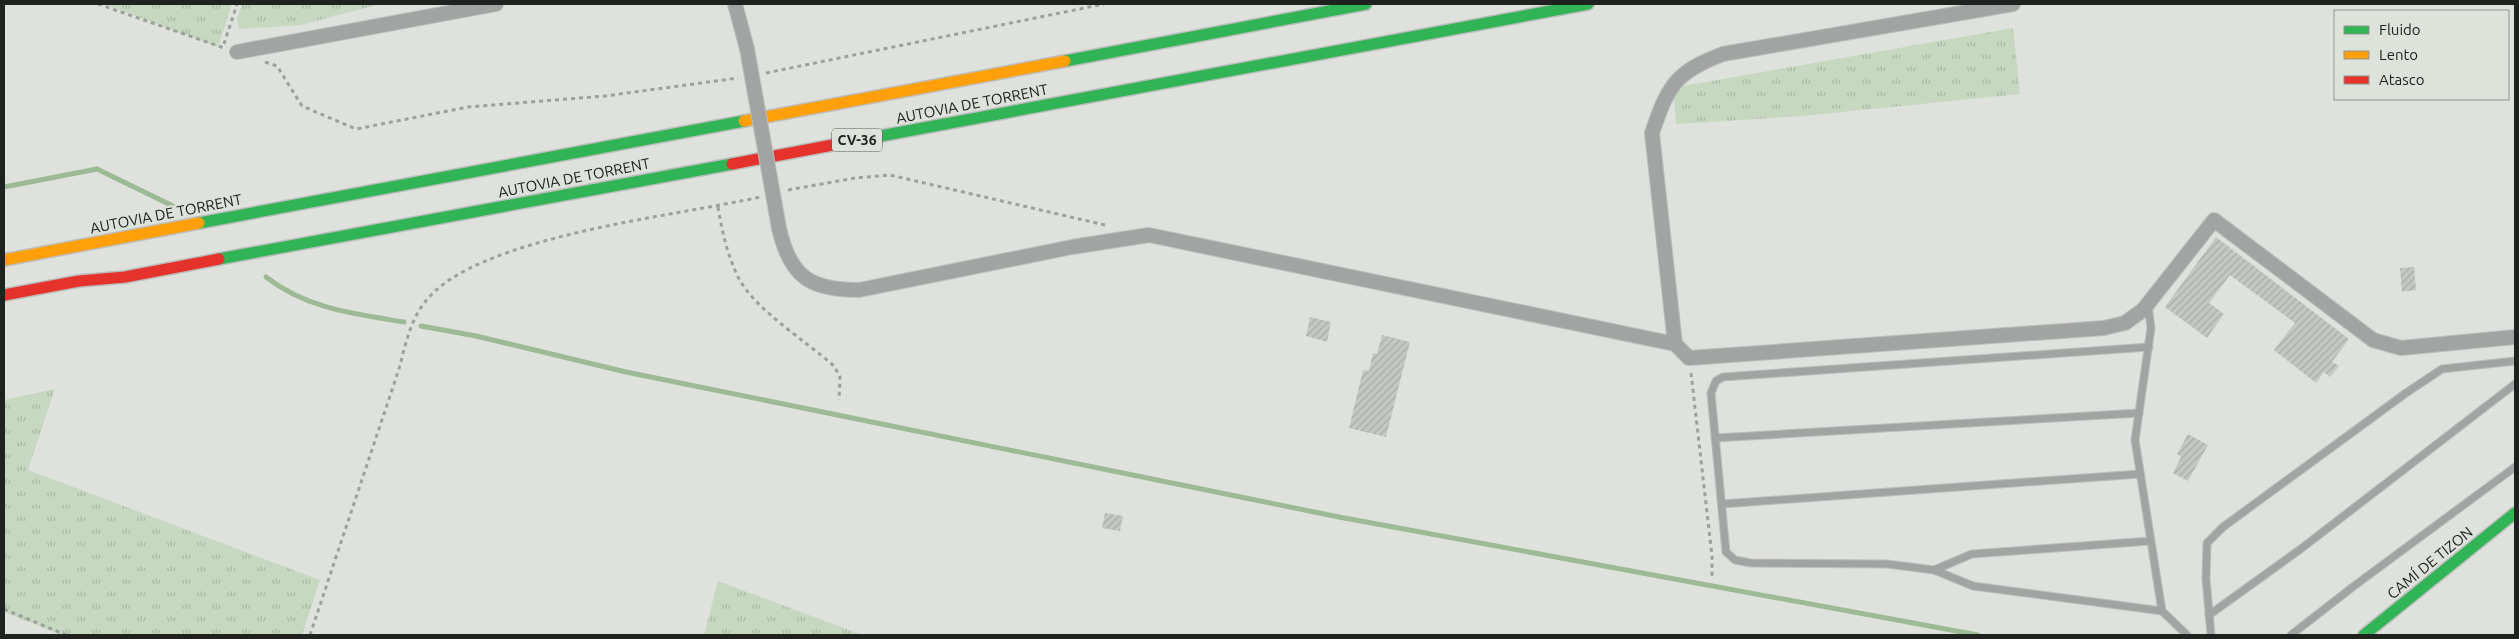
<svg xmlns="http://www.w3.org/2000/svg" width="2519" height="639" font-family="Ubuntu,sans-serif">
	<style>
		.grass { fill: url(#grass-tufts) }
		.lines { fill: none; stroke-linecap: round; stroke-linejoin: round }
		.stream { stroke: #9eb995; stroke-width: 5 }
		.building { fill: url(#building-hatch) }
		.lane-casing { stroke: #bcbebb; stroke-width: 9 }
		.street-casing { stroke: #bcbebb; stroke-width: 16 }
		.fast-casing { stroke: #bcbebb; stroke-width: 14 }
		.slow-casing { stroke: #bcbebb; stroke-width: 14 }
		.jam-casing { stroke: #bcbebb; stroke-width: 14 }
		.path { stroke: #9ea09e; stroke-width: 3; stroke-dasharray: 4 4; stroke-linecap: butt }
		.lane { stroke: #a2a4a3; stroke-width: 7 }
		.street { stroke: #a2a4a3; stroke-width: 14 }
		.fast { stroke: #30b455; stroke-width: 11 }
		.slow { stroke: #ff9f0a; stroke-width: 11 }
		.jam { stroke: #e5322d; stroke-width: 11 }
		.street-bridge-casing { stroke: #bcbebb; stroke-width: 16; stroke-linecap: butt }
		.street-bridge { stroke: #a2a4a3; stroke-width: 14 }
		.labels { text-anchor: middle; stroke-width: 4.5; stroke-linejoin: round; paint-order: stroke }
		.shield { fill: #dde2db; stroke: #595c57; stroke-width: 1 }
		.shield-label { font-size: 14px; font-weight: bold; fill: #20221f }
		.street-label { font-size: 15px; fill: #20221f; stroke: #dde2db }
	</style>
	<defs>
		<pattern id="grass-tufts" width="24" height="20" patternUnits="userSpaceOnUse" patternTransform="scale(1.25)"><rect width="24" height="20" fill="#c6d8c0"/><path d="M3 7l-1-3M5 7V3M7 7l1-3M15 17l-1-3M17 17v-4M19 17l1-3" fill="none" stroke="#aab9a5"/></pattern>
		<pattern id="building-hatch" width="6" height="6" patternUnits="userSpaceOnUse" patternTransform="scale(1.25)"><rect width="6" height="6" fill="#c5c7c4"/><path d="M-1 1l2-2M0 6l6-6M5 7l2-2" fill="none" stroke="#a9aba8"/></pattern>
	</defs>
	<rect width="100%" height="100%" fill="#dee1dc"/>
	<g class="grass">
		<polygon points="104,4 232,4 218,47"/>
		<polygon points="242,4 380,4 301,25 239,29 237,18"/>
		<polygon points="2013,28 2020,94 1802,116 1676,124 1674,97 1683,86"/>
		<polygon points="55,389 28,470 320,580 302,635 61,635 4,612 4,400"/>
		<polygon points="718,581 862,635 704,635"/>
	</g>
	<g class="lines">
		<g class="stream">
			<polyline points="4,187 97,169 173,206"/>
			<path d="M 266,277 C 307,309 355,314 404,322"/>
			<polyline points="421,326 476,336 626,372 1339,517 1978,635"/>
		</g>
	</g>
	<g class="building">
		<polygon points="2216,237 2349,339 2332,362 2339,366 2330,377 2324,372 2316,383 2274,350 2295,323 2230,275 2209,303 2224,314 2207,338 2165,307"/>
		<polygon points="2414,267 2416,290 2402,292 2400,268"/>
		<polygon points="1310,317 1331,322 1327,342 1306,336"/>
		<polygon points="1382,335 1410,342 1386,437 1349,428 1363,370 1369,371 1373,353 1377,354"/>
		<polygon points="2188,434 2208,445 2188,481 2173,473 2181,457 2177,454"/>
		<polygon points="1105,513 1123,516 1120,531 1102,528"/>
	</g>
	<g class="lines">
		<g class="lane-casing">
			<g id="lane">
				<polyline points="2148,305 2151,328 2135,440 2162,611 2187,635"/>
				<polyline points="2149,347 1723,377 1716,381 1711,393 1726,552 1735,560 1751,563 1887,564 1934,570 1973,586 2162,611"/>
				<polyline points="1715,438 2139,413"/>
				<polyline points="1722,504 2140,474"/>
				<polyline points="1934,570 1972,554 2150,541"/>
				<polyline points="2209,615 2302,548 2515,384"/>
				<polyline points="2211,635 2206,579 2207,543 2223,527 2406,393 2442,369 2515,361"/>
				<polyline points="2291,635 2354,586 2515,467"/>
			</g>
		</g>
		<g class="street-casing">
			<g id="street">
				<polyline points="735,4 747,49"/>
				<polyline points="237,52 496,4"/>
				<path d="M 779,228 C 790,277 810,290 859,290 L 1072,247 L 1149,235 L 1675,344 L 1689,358 L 2104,328 L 2125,323 L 2143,310 L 2214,220 L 2373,340 L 2401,348 L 2515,337"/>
				<path d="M 1675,344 L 1652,133 C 1668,86 1675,72 1723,54 L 2013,4"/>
			</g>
		</g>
		<g class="fast-casing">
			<g id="fast">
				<polyline points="1065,61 1366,4"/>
				<polyline points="875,137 1588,4"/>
				<polyline points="199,223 744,121"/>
				<polyline points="219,259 732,164"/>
				<polyline points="2364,635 2515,513"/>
			</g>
		</g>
		<g class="slow-casing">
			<g id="slow">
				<polyline points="744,121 1065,61"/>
				<polyline points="4,260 199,223"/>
			</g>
		</g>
		<g class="jam-casing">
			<g id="jam">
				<polyline points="732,164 875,137"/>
				<polyline points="4,295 79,281 125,277 219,259"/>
			</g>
		</g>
		<g class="path">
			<polyline points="98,4 224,48"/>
			<polyline points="224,44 237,4"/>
			<polyline points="265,62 277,66 302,106 356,129 468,107 605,96 738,78"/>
			<polyline points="766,73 1104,4"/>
			<polyline points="788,190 855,178 890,175 1105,225"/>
			<path d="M 718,207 C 722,231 727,254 738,277 C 755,310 806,341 834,366 L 840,377 L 839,400"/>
			<polyline points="1691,373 1712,556 1712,577"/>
			<polyline points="4,609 66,635"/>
			<path d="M 310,635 L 399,369 C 405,346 410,321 425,302 C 475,236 678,216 760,197"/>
		</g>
		<use href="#lane" class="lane"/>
		<use href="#street" class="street"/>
		<use href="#fast" class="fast"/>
		<use href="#slow" class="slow"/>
		<use href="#jam" class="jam"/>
		<g class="street-bridge-casing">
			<polyline id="street-bridge" points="747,49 779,228"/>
		</g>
		<use href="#street-bridge" class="street-bridge"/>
	</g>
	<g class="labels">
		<rect class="shield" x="832" y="128.5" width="50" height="23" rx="4"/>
		<g class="shield-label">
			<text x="857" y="145">CV-36</text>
		</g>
		<g class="street-label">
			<text transform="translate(972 104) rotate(-11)" y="5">AUTOVIA DE TORRENT</text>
			<text transform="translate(574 178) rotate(-11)" y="5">AUTOVIA DE TORRENT</text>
			<text transform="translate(166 214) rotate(-11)" y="5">AUTOVIA DE TORRENT</text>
			<text transform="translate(2430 563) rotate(-39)" y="5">CAMÍ DE TIZON</text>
		</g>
	</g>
	<rect width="2519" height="639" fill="none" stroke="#20221f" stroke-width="10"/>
	<rect x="2334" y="10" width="175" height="90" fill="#dde2db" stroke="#919590"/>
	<rect x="2344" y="26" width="25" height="8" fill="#30b455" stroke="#919590"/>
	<text x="2379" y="35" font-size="15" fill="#20221f">Fluido</text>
	<rect x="2344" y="51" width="25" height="8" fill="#ff9f0a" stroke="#919590"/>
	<text x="2379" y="60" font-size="15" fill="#20221f">Lento</text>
	<rect x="2344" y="76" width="25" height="8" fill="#e5322d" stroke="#919590"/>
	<text x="2379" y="85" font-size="15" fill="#20221f">Atasco</text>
</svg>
